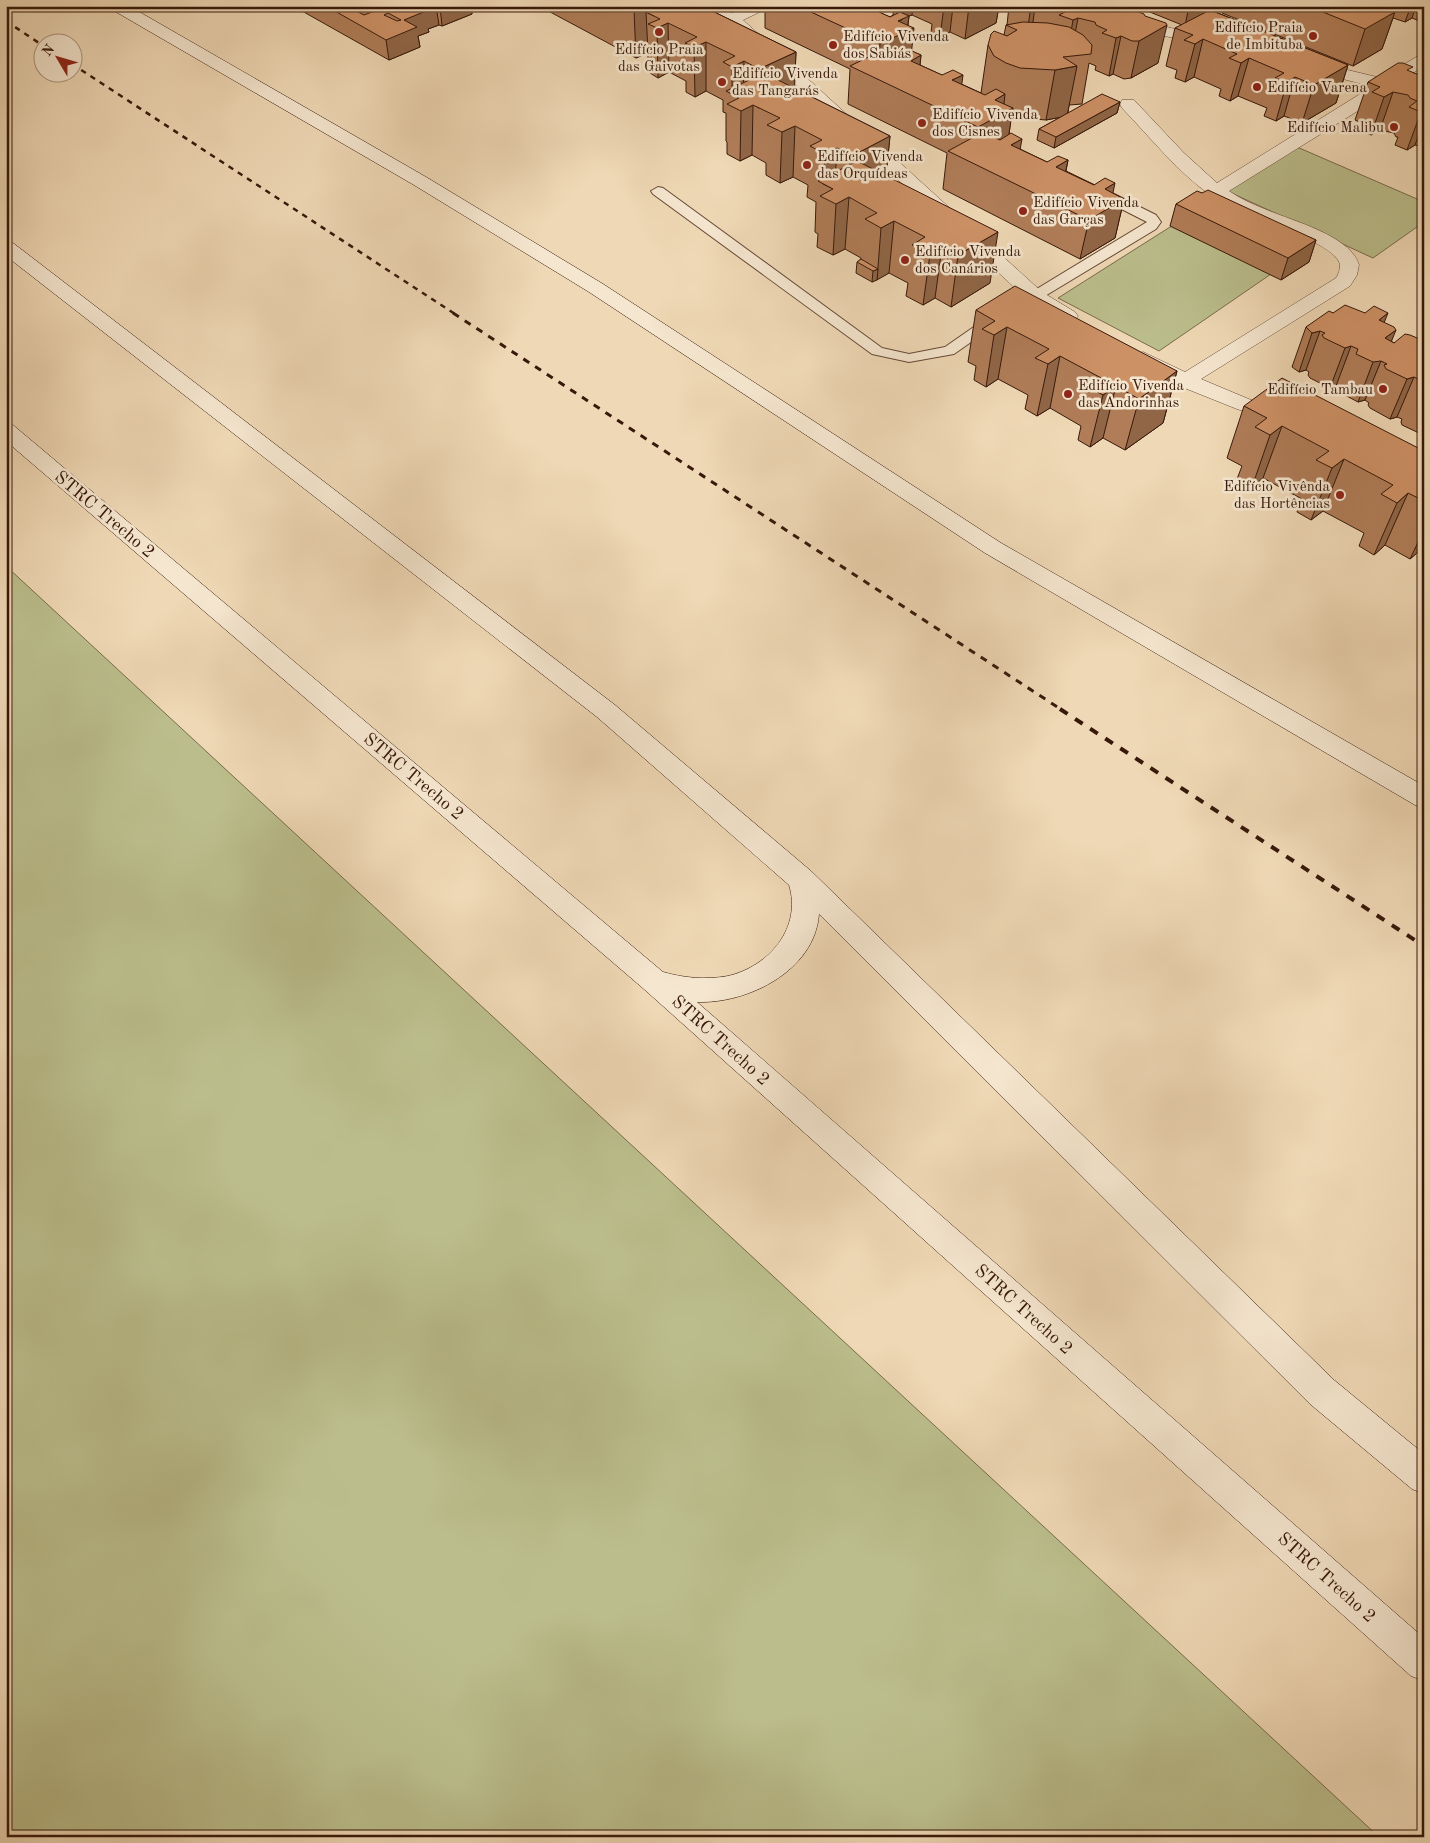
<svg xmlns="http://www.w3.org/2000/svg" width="1430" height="1843" font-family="'Old Standard TT',serif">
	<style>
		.green { fill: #bbbe8c; stroke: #796b4b }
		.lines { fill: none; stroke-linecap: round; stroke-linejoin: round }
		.lane-casing { stroke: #654835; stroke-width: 2 }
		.street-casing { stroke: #654835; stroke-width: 1 }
		.secondary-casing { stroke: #37180a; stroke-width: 1 }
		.lane { fill: #f5e6cf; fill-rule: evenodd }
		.street { fill: #f5e6cf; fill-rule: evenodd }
		.secondary { fill: #f5e6cf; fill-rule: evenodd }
		.rail-far2 { stroke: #37180a; stroke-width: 2.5; stroke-dasharray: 5.5 5.5; stroke-linecap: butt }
		.rail-far1 { stroke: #37180a; stroke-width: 3; stroke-dasharray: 7 7; stroke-linecap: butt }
		.rail { stroke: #37180a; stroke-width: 4; stroke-dasharray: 9 9; stroke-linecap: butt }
		.wall { fill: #b07d58; stroke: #37180a }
		.shaded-wall { fill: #906647; stroke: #37180a }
		.building { fill: #cd9166; stroke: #37180a; fill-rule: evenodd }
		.poi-dot { fill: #8f2418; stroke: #f5e6cf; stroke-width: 2 }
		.labels { text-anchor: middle; stroke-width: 5; stroke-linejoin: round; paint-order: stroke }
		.far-poi-label { font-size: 15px; fill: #37180a; stroke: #f5e6cf; text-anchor: start }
		.street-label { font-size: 18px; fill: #37180a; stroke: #f5e6cf }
	</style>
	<rect width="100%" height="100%" fill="#efd8b5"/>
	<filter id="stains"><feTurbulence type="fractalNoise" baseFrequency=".004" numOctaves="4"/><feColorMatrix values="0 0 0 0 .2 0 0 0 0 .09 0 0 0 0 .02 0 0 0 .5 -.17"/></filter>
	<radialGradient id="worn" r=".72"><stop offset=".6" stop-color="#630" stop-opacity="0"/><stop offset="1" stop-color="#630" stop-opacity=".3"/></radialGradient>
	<g class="green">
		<polygon points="1297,147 1424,202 1424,222 1373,258 1227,191"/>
		<polygon points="1189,215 1290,261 1159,351 1058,298"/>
		<polygon points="6,566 1379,1837 6,1837"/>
	</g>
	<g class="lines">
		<g class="lane-casing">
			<polygon id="lane" points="658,187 663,188 882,348 909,354 945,347 1004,306 1030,293 1147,222 1094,195 1092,192 1094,189 1104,189 1156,215 1161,222 1156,229 1040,299 1014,312 954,354 909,362 872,354 653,194 651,191"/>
		</g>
		<g class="street-casing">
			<g id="street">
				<path d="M 700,6 L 720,6 L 732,13 L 747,6 L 768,6 L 766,9 L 743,20 L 1042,292 L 1075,312 L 1078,316 L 1075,320 C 1059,324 1042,308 1028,300 L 733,27 Z"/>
				<polygon points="1053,6 1081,6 1216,39 1218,42 1216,45 1210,47 1055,9"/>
				<polygon points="1424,54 1424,66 1397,83 1424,92 1424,103 1378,88 1304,69 1302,66 1304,63 1310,61 1381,78 1418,56"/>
				<path d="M 1371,90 L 1377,91 L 1379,95 L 1377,99 L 1229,191 C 1241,199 1254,205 1267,210 C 1293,221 1351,236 1359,265 L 1357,275 L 1350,286 L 1201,379 L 1251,400 L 1287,411 L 1290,416 L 1287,421 L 1280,422 L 1273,421 L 1237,409 L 1177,385 L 1136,362 L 1133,358 L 1136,354 L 1143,352 L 1185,372 L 1336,278 C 1339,273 1342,266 1338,260 C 1326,242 1274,226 1253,218 C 1239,212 1225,205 1212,196 C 1178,173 1151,138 1122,108 L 1120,104 L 1122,100 L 1134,100 L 1184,153 L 1217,183 L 1365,91 Z"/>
			</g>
		</g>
		<g class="secondary-casing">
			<g id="secondary">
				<polygon points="109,6 129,6 426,177 603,284 1001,543 1424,786 1424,808 1415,805 985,553 589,292 414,185 111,9"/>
				<path d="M 6,241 L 13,243 L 615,705 L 811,871 L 1334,1380 L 1424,1454 L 1424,1494 L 1412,1489 L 1310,1404 L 819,914 C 815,971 747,1004 697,1002 L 1424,1638 L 1424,1681 L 1411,1676 L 645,990 L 6,441 L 6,424 L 13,425 L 663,972 C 684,978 706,980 728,976 C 770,966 802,927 789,885 L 597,717 L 6,256 Z"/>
			</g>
		</g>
		<use href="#lane" class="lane"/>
		<use href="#street" class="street"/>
		<use href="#secondary" class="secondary"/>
		<g class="rail-far2">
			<polyline points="6,21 42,45"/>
			<polyline points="72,64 455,314"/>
		</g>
		<polyline class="rail-far1" points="453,313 1062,710"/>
		<polyline class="rail" points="1060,709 1424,946"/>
	</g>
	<g class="wall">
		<polygon points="301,6 471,6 472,14 442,26 439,25 428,29 429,32 418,36 420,47 389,60 302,11"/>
		<polygon points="539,6 702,6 796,52 794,88 890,136 886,175 990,283 951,307 935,298 923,305 906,296 908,283 889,273 872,282 856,273 857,262 861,259 861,258 845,249 833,255 817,247 818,234 815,232 816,202 807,197 808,185 793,177 780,183 766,175 766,163 752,155 740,161 727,154 727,142 726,141 726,113 723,112 723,100 706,91 695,97 686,92 686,81 669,72 658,78 650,73 649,62 648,61 648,53 636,58"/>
		<polygon points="765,6 870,6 870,8 890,17 893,15 894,7 893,6 999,6 996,23 965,39 950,32 940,37 931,33 932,24 912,15 909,16 908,26 911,51 921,55 920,65 981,93 988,45 1004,35 1006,25 1007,25 1009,6 1123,6 1158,63 1131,78 1124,79 1113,74 1109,76 1095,70 1096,66 1089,63 1082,104 1069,105 1068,113 1120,102 1117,113 1054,148 1037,140 1039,129 1061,117 1046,120 1011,117 1009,135 1020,149 1047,162 1068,160 1066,171 1124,199 1115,238 1080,259 943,189 947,153 848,104 850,69 765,28"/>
		<polygon points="1135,6 1216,6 1215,10 1213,11 1348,65 1336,103 1302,123 1284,116 1276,121 1264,116 1267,108 1238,96 1230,101 1219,96 1221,89 1194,77 1185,82 1175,78 1177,70 1166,66 1175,28 1182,25"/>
		<polygon points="1223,6 1383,6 1383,7 1387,9 1388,6 1424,6 1424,21 1422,22 1412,18 1405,22 1393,18 1382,49 1353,66 1222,13"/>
		<polygon points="1424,71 1424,147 1415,145 1407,150 1395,145 1398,137 1396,137 1394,133 1380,130 1371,135 1359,130 1362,123 1355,120 1368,82 1411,72 1419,75"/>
		<polygon points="1202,193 1316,240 1309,262 1281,280 1170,226 1176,204"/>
		<polygon points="976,310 1177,371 1163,423 1125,450 1103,438 1090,447 1078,440 1081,426 1050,408 1037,416 1025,409 1028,395 998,379 986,387 974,380 976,366 968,362"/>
		<polygon points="1333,313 1384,322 1392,342 1394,343 1424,341 1424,432 1419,433 1402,425 1401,422 1402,419 1397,417 1390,419 1370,408 1368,405 1369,403 1365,400 1358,402 1341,393 1342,389 1336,386 1330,388 1310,378 1308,375 1309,372 1306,370 1299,372 1292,367 1306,327"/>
		<polygon points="1244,406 1424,451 1424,547 1410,559 1385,545 1374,555 1359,546 1364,533 1323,511 1311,520 1297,512 1302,499 1263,478 1252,487 1237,479 1242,466 1227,458"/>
	</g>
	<g class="shaded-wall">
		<polygon points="344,6 355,6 356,14"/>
		<polygon points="430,6 436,6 439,25 428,29 429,32 418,36 420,47 389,60 386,40 404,20 422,9"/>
		<polygon points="440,6 471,6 472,14 442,26"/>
		<polygon points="641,6 654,6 654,16 646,12 648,53 636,58 634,9"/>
		<polygon points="903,6 913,6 912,15 909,16 907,31 914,28 910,66 877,79 880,44 898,21 902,20"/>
		<polygon points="944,6 953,6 950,32 940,37"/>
		<polygon points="969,6 999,6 996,23 965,39"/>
		<polygon points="1031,6 1035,6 1031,38 1026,40"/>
		<polygon points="1189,6 1216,6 1215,10 1185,26"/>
		<polygon points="1376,6 1383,6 1378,21 1395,12 1382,49 1353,66 1365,29"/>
		<polygon points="1411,6 1416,6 1412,18 1405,22"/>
		<polygon points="1078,18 1071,55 1067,56 1073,20"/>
		<polygon points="668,23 669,72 658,78 657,28"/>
		<polygon points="1167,25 1158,63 1131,78 1139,41"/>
		<polygon points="1121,36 1113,74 1109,76 1116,38"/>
		<polygon points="1203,39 1194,77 1185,82 1195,44"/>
		<polygon points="706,42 706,91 695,97 694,47"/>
		<polygon points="796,52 794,101 758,108 759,69"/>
		<polygon points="921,55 917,93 911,61"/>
		<polygon points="1249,58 1238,96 1230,101 1241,63"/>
		<polygon points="744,61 743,110 753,105 752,155 740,161 741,111 739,98 732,94 732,67"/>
		<polygon points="1348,65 1336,103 1302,123 1314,85"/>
		<polygon points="1077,66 1067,116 1046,120 1055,70"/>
		<polygon points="963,75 958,113 952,80"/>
		<polygon points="1295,77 1284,116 1276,121 1287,82"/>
		<polygon points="1393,92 1380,130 1371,135 1384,97"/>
		<polygon points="1005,94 1003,113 1013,108 1007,146 973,163 978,127 995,100"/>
		<polygon points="1120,102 1117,113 1054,148 1056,137"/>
		<polygon points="1424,110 1424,122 1415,145 1407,150 1421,112"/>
		<polygon points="795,126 793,177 780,183 782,132"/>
		<polygon points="890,136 885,186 849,198 852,156"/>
		<polygon points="1022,139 1015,177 1011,145"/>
		<polygon points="837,148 834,199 833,189 823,184 825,154"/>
		<polygon points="1068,160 1060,199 1056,167"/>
		<polygon points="1115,183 1110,207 1124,199 1115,238 1080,259 1089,220 1105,189"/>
		<polygon points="849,197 845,249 833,255 836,204"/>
		<polygon points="894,221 889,273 877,280 881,228"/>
		<polygon points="998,232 990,283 951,307 958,255"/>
		<polygon points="1316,240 1309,262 1281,280 1288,258"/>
		<polygon points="942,247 935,298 923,305 930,254"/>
		<polygon points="878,269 877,280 872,282 873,271"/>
		<polygon points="1388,313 1372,353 1379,320"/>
		<polygon points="1007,327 998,379 986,387 994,335"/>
		<polygon points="1396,330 1383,362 1381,361 1365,400 1358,402 1373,362 1385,338"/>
		<polygon points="1320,331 1306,370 1299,372 1312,333"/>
		<polygon points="1351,346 1336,386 1330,388 1345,348"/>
		<polygon points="1060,356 1050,408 1037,416 1048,364"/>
		<polygon points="1177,371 1163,423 1125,450 1139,399"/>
		<polygon points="1414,377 1397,417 1390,419 1407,379"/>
		<polygon points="1116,386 1103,438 1090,447 1103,395"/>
		<polygon points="1424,422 1424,432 1419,433"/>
		<polygon points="1282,426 1263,478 1252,487 1270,435"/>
		<polygon points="1344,459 1323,511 1311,520 1332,468"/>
		<polygon points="1408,493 1385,545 1374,555 1397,503"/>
		<polygon points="1424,530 1424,547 1410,559"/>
	</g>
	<g class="building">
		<path d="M 326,6 L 347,6 L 364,15 L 380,9 L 375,6 L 430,6 L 422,9 L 426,11 L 404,20 L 417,27 L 386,40 ZM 388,13 L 401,20 L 397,21 L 384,15 Z"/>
		<polygon points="629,6 641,6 634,9"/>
		<polygon points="660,6 702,6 796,52 759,69 744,61 732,67 723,62 735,56 706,42 694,47 685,43 697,37 668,23 657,28 648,24 660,19 646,12"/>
		<polygon points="798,6 866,6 890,17 900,12 909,16 898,21 914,28 880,44"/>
		<polygon points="1054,6 1123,6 1144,14 1145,16 1166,23 1167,25 1139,41 1132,41 1121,36 1116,38 1102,33 1107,30 1096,25 1095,22 1078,18 1073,20 1059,15 1065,12 1054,8"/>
		<polygon points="1308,6 1380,6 1395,12 1365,29"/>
		<polygon points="1210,10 1348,65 1314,85 1295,77 1287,82 1275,78 1284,73 1249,58 1241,63 1229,58 1237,54 1203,39 1195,44 1184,40 1193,35 1175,28"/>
		<polygon points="1023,22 1048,23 1069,27 1083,35 1092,45 1091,54 1063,57 1077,66 1055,70 1020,68 1006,63 994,56 988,45 991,34 994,31 1007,36 1017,30 1006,25"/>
		<polygon points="885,49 901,56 912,51 921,55 911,61 942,75 953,70 963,75 952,80 985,95 996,89 1005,94 995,100 1013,108 978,127 850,66"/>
		<polygon points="1398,63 1403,63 1413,67 1407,70 1419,75 1424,71 1424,110 1421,112 1409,107 1417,101 1410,98 1408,95 1393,92 1384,97 1372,92 1380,87 1368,82"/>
		<polygon points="764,73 890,136 852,156 837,148 825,154 810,146 822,140 795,126 782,132 767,125 780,118 753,105 741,111 727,104 739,98 726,91"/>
		<polygon points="1102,94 1120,102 1056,137 1039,129"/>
		<polygon points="983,132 1000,140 1011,133 1022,139 1011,145 1047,162 1058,156 1068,160 1056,167 1094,185 1105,178 1115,183 1105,189 1124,199 1089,220 948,151"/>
		<polygon points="857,161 998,232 958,255 942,247 930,254 912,245 925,237 894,221 881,228 865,219 877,213 849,197 836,204 820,196 833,189 818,181"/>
		<polygon points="1208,190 1316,240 1288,258 1176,204 1197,191 1202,193"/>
		<polygon points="861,259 878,269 873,271 857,262"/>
		<polygon points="1015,286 1177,371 1139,399 1116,386 1103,395 1090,388 1103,379 1060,356 1048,364 1035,358 1049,349 1007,327 994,335 982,329 995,321 976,310"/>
		<polygon points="1345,305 1365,313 1374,306 1388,313 1379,320 1394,327 1396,330 1385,338 1394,343 1405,334 1410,335 1424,341 1424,387 1419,385 1418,382 1420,380 1414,377 1407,379 1386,369 1384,365 1387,364 1381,361 1373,362 1356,354 1358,349 1351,346 1345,348 1324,338 1322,335 1325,333 1320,331 1312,333 1306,327 1329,311 1333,313"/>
		<polygon points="1282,378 1424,451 1424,501 1408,493 1397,503 1381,494 1393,485 1344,459 1332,468 1316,460 1329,451 1282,426 1270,435 1255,427 1267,418 1244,406"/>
	</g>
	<g class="poi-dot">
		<circle cx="659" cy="32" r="5"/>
		<circle cx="1313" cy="36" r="5"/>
		<circle cx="833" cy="45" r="5"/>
		<circle cx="722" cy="82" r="5"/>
		<circle cx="1257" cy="87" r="5"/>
		<circle cx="922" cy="123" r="5"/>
		<circle cx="1394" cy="127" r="5"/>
		<circle cx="807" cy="165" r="5"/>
		<circle cx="1023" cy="211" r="5"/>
		<circle cx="905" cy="260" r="5"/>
		<circle cx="1383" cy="389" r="5"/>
		<circle cx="1068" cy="394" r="5"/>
		<circle cx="1340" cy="495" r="5"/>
	</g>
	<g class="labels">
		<g class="far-poi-label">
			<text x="1303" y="32" text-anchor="end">Edifício Praia<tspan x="1303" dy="17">de Imbituba</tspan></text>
			<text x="843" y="41">Edifício Vivenda<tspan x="843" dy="17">dos Sabiás</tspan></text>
			<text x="659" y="54" text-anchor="middle">Edifício Praia<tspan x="659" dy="17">das Gaivotas</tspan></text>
			<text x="732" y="78">Edifício Vivenda<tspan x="732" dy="17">das Tangarás</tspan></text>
			<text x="1267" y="92">Edifício Varena</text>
			<text x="932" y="119">Edifício Vivenda<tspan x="932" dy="17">dos Cisnes</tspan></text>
			<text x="1384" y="132" text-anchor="end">Edifício Malibu</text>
			<text x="817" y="161">Edifício Vivenda<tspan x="817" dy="17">das Orquídeas</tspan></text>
			<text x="1033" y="207">Edifício Vivenda<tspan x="1033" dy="17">das Garças</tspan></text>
			<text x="915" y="256">Edifício Vivenda<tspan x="915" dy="17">dos Canários</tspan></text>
			<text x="1078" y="390">Edifício Vivenda<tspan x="1078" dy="17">das Andorinhas</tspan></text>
			<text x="1373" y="394" text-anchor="end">Edifício Tambau</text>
			<text x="1330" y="491" text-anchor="end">Edifício Vivênda<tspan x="1330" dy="17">das Hortências</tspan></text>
		</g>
		<g class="street-label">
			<text transform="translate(105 514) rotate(40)" y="6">STRC Trecho 2</text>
			<text transform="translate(414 776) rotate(40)" y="6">STRC Trecho 2</text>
			<text transform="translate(721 1040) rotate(42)" y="6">STRC Trecho 2</text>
			<text transform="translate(1024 1309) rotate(42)" y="6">STRC Trecho 2</text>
			<text transform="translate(1327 1577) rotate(42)" y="6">STRC Trecho 2</text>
		</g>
	</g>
	<rect width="1430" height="1843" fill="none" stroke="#efd8b5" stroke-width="25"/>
	<rect x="8" y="8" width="1415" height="1828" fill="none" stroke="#37180a" stroke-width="2.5"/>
	<rect x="12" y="12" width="1405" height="1818" fill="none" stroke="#37180a"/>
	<g transform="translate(58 58) rotate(308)"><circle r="24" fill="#f5e6cf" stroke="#a99480"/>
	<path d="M0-4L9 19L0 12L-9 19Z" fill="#8f2418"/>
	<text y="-8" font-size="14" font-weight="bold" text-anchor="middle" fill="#37180a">N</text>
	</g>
	<rect width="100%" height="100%" filter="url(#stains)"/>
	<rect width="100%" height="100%" fill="url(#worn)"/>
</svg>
